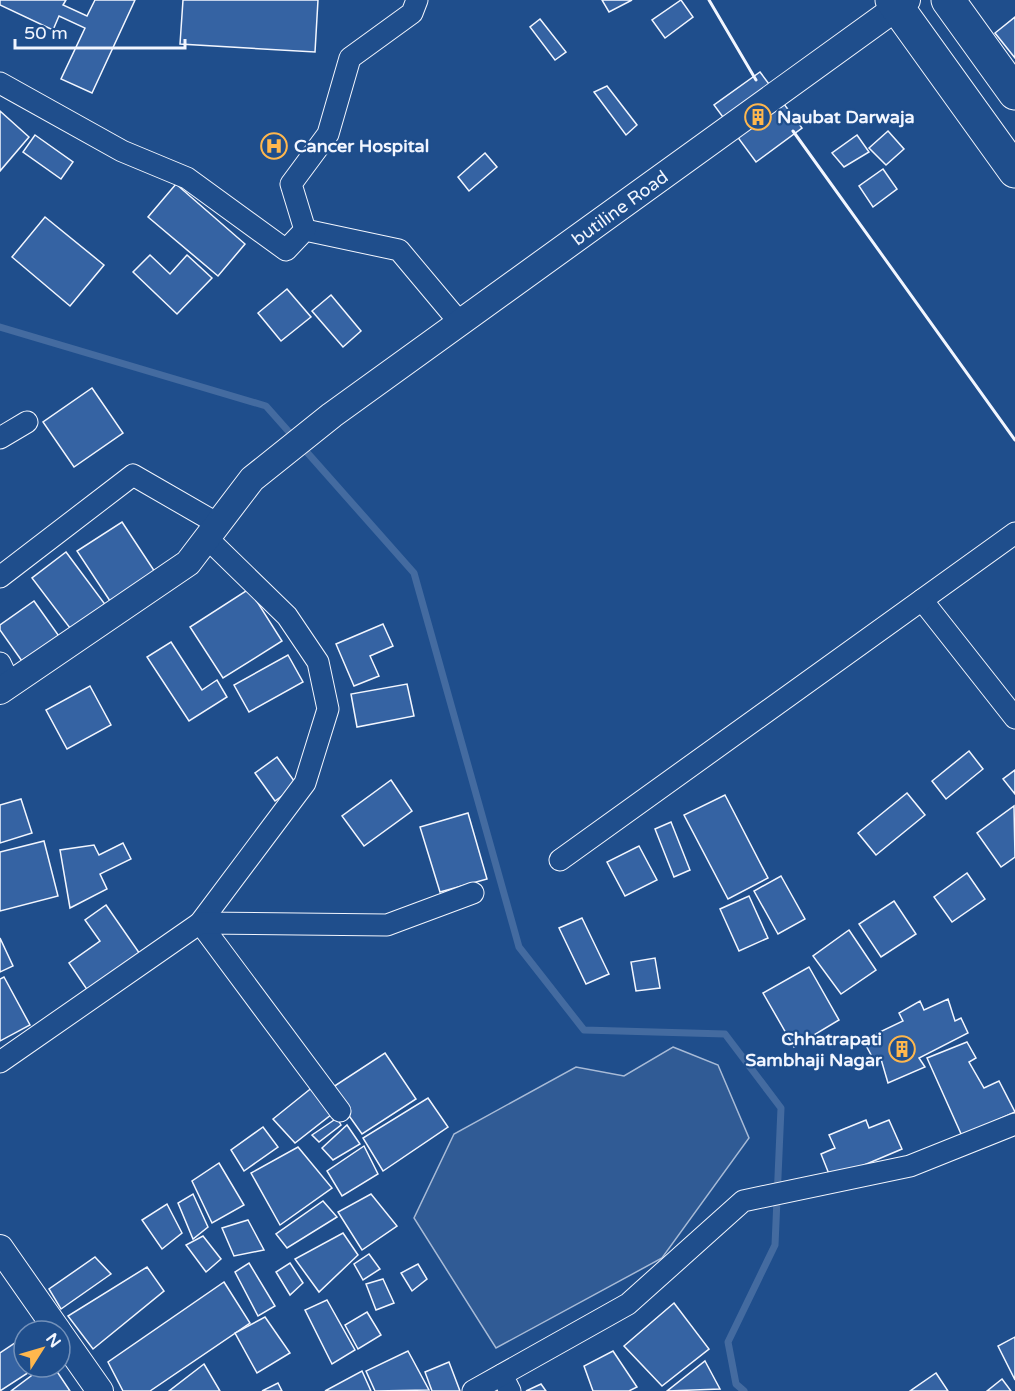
<svg xmlns="http://www.w3.org/2000/svg" width="1015" height="1391" font-family="'Varela Round',sans-serif">
	<style>
		.green { fill: #305b95; stroke: #a8bbd7; stroke-width: 1.5 }
		.lines { fill: none; stroke-linecap: round; stroke-linejoin: round }
		.stream { stroke: #446ba0; stroke-width: 7 }
		.building { fill: #3563a3; stroke: #f2f6ff; stroke-width: 1.5 }
		.minor-casing { stroke: #f2f6ff; stroke-width: 23 }
		.tertiary-casing { stroke: #f2f6ff; stroke-width: 28 }
		.primary-casing { stroke: #f2f6ff; stroke-width: 35 }
		.minor { stroke: #1f4e8c; stroke-width: 21 }
		.tertiary { stroke: #1f4e8c; stroke-width: 26 }
		.primary { stroke: #1f4e8c; stroke-width: 33 }
		.wall { stroke: #f2f6ff; stroke-width: 3 }
		.labels { text-anchor: middle; stroke-width: 4.5; stroke-linejoin: round; paint-order: stroke }
		.poi-label { font-size: 18px; font-weight: bold; fill: #f2f6ff; stroke: #1f4e8c; text-anchor: start }
		.street-label { font-size: 18px; fill: #f2f6ff; stroke: #1f4e8c }
	</style>
	<rect width="100%" height="100%" fill="#1f4e8c"/>
	<polygon class="green" points="673,1047 718,1065 749,1138 662,1258 496,1348 414,1218 454,1134 576,1067 624,1076"/>
	<g class="lines">
		<polyline class="stream" points="0,327 266,406 414,573 519,947 584,1030 725,1034 781,1108 775,1245 728,1342 736,1384 744,1391"/>
	</g>
	<g class="building">
		<polygon points="0,0 66,0 63,5 87,16 95,0 135,0 92,93 61,79 85,28 59,16 53,30 0,5"/>
		<polygon points="183,0 318,0 315,52 180,44"/>
		<polygon points="602,0 632,0 609,12"/>
		<polygon points="681,0 693,17 665,38 652,20"/>
		<polygon points="1015,17 1015,58 995,33"/>
		<polygon points="540,19 566,52 555,60 530,27"/>
		<polygon points="760,72 802,128 756,162 714,105"/>
		<polygon points="607,86 637,125 626,135 594,92"/>
		<polygon points="0,111 29,137 0,171"/>
		<polygon points="888,131 904,149 886,165 869,148"/>
		<polygon points="35,135 73,162 61,179 23,152"/>
		<polygon points="857,135 869,152 844,167 832,153"/>
		<polygon points="485,153 497,167 469,191 458,177"/>
		<polygon points="883,169 897,189 873,207 859,186"/>
		<polygon points="176,184 245,244 218,276 148,217"/>
		<polygon points="45,217 104,265 70,306 12,257"/>
		<polygon points="150,255 170,274 187,255 212,278 177,314 133,272"/>
		<polygon points="287,289 311,317 281,341 258,313"/>
		<polygon points="331,295 361,331 343,347 312,311"/>
		<polygon points="92,388 123,433 74,467 43,422"/>
		<polygon points="122,522 157,575 112,604 77,551"/>
		<polygon points="66,552 107,607 73,632 32,578"/>
		<polygon points="249,589 282,641 223,678 190,627"/>
		<polygon points="34,601 61,639 24,664 0,630 0,625"/>
		<polygon points="383,624 393,646 370,656 379,676 354,686 336,644"/>
		<polygon points="171,642 202,690 217,680 227,697 189,721 147,657"/>
		<polygon points="288,655 303,682 249,712 234,685"/>
		<polygon points="407,684 414,716 357,727 351,694"/>
		<polygon points="90,686 111,725 67,749 46,710"/>
		<polygon points="969,751 983,769 946,799 932,781"/>
		<polygon points="277,757 297,785 275,801 255,773"/>
		<polygon points="1015,770 1015,794 1003,779"/>
		<polygon points="391,780 412,811 364,846 342,816"/>
		<polygon points="907,793 925,815 876,855 858,833"/>
		<polygon points="725,795 768,878 728,899 684,815"/>
		<polygon points="21,799 32,833 0,843 0,805"/>
		<polygon points="1014,806 1015,857 1001,867 977,833"/>
		<polygon points="468,813 487,879 440,892 420,827"/>
		<polygon points="671,822 690,870 674,877 655,829"/>
		<polygon points="44,841 58,896 0,911 0,852"/>
		<polygon points="123,843 131,859 100,874 107,889 70,908 60,850 94,845 99,855"/>
		<polygon points="639,846 657,880 625,896 607,862"/>
		<polygon points="967,873 985,899 952,922 934,897"/>
		<polygon points="781,876 805,919 778,934 754,891"/>
		<polygon points="749,896 768,938 739,951 720,909"/>
		<polygon points="894,901 916,934 881,957 859,924"/>
		<polygon points="106,905 140,954 88,991 69,963 100,941 85,920"/>
		<polygon points="582,918 609,974 586,984 559,928"/>
		<polygon points="849,930 876,970 841,994 813,956"/>
		<polygon points="0,938 13,966 0,972"/>
		<polygon points="655,958 660,988 636,991 631,962"/>
		<polygon points="809,967 839,1020 794,1047 763,993"/>
		<polygon points="4,977 30,1025 0,1041 0,979"/>
		<polygon points="948,999 955,1021 961,1018 968,1033 919,1058 925,1067 888,1083 881,1059 875,1062 863,1040 903,1021 899,1013 920,1001 924,1010"/>
		<polygon points="967,1042 976,1058 969,1062 984,1088 999,1081 1015,1112 962,1136 927,1058"/>
		<polygon points="385,1053 416,1099 362,1134 330,1089"/>
		<polygon points="314,1086 332,1114 295,1143 273,1119"/>
		<polygon points="428,1098 448,1127 383,1171 363,1138"/>
		<polygon points="337,1118 341,1125 319,1142 312,1135"/>
		<polygon points="866,1120 869,1128 889,1120 902,1149 831,1179 821,1154 835,1148 829,1135"/>
		<polygon points="347,1125 360,1144 333,1160 322,1148"/>
		<polygon points="263,1127 278,1147 244,1171 231,1150"/>
		<polygon points="364,1146 378,1174 342,1196 327,1171"/>
		<polygon points="298,1147 332,1188 280,1225 251,1173"/>
		<polygon points="219,1163 244,1205 212,1223 192,1181"/>
		<polygon points="193,1194 208,1227 193,1239 178,1203"/>
		<polygon points="371,1194 397,1226 362,1250 338,1212"/>
		<polygon points="323,1201 337,1217 287,1248 276,1234"/>
		<polygon points="167,1204 182,1233 162,1249 142,1220"/>
		<polygon points="248,1220 264,1250 234,1256 222,1228"/>
		<polygon points="343,1233 358,1255 319,1292 295,1259"/>
		<polygon points="203,1236 221,1259 206,1272 186,1245"/>
		<polygon points="369,1254 380,1269 363,1280 354,1264"/>
		<polygon points="95,1257 111,1274 61,1309 49,1289"/>
		<polygon points="249,1263 275,1306 258,1316 235,1272"/>
		<polygon points="290,1263 303,1283 290,1295 276,1272"/>
		<polygon points="418,1264 427,1279 412,1291 401,1273"/>
		<polygon points="147,1267 164,1291 93,1349 68,1316"/>
		<polygon points="383,1279 394,1303 376,1310 366,1284"/>
		<polygon points="224,1282 250,1323 150,1391 123,1391 108,1362"/>
		<polygon points="327,1300 355,1350 332,1364 305,1310"/>
		<polygon points="674,1303 709,1349 662,1386 624,1346"/>
		<polygon points="367,1312 381,1335 358,1349 345,1325"/>
		<polygon points="265,1317 290,1353 257,1373 235,1333"/>
		<polygon points="24,1337 24,1367 37,1367 0,1391 0,1353"/>
		<polygon points="1015,1337 1015,1380 998,1346"/>
		<polygon points="408,1351 429,1390 375,1391 366,1371"/>
		<polygon points="613,1351 637,1387 629,1391 593,1391 584,1366"/>
		<polygon points="705,1361 720,1389 667,1391"/>
		<polygon points="449,1362 460,1391 432,1391 425,1372"/>
		<polygon points="204,1364 220,1391 169,1391"/>
		<polygon points="43,1367 54,1367 70,1391 11,1391"/>
		<polygon points="362,1371 371,1391 325,1391"/>
		<polygon points="936,1373 948,1391 910,1391"/>
		<polygon points="1002,1379 1011,1391 987,1391"/>
		<polygon points="278,1383 282,1391 262,1391"/>
		<polygon points="541,1384 546,1391 526,1391"/>
	</g>
	<g class="lines">
		<g class="minor-casing">
			<g id="minor">
				<polyline points="0,83 122,151 187,178 286,250 305,230 399,250 461,324"/>
				<polyline points="305,230 291,184 328,134 350,58 412,13 417,0"/>
				<polyline points="0,438 27,422"/>
				<polyline points="207,538 287,616 318,662 328,709 305,783 200,923 340,1111"/>
				<polyline points="0,577 133,475 218,524"/>
				<polyline points="922,600 1015,718"/>
				<polyline points="0,663 10,684"/>
				<polyline points="560,860 1015,533"/>
				<polyline points="0,1062 200,923 387,925 473,893"/>
				<polyline points="502,1375 510,1391"/>
				<polyline points="473,1391 628,1304 743,1201 910,1166 1015,1124"/>
			</g>
		</g>
		<g class="tertiary-casing">
			<g id="tertiary">
				<polyline points="0,691 188,563 252,479 332,415 907,0"/>
				<polyline points="0,1248 58,1331"/>
				<polyline points="60,1334 100,1391"/>
			</g>
		</g>
		<g class="primary-casing">
			<g id="primary">
				<polyline points="892,0 1015,171"/>
				<polyline points="948,0 1015,93"/>
			</g>
		</g>
		<use href="#minor" class="minor"/>
		<use href="#tertiary" class="tertiary"/>
		<use href="#primary" class="primary"/>
		<g class="wall">
			<polyline points="709,0 756,80"/>
			<polyline points="793,131 1015,440"/>
		</g>
	</g>
	<defs>
		<g id="building-ring" transform="scale(1.35)"><circle r="9.5" fill="#1f4e8c" stroke="#ffb74d" stroke-width="1.5"/><path d="M-4-6H4V6H1V3H-1V6H-4ZM-2.5-4.3h1.7v1.8h-1.7ZM.8-4.3h1.7v1.8H.8ZM-2.5-1h1.7V.8h-1.7ZM.8-1h1.7V.8H.8Z" fill="#ffb74d"/></g>
		<g id="hospital-ring" transform="scale(1.35)"><circle r="9.5" fill="#1f4e8c" stroke="#ffb74d" stroke-width="1.5"/><path d="M-5-5h3v3.5h4V-5h3V5h-3V1.5h-4V5h-3Z" fill="#ffb74d"/></g>
	</defs>
	<g fill-rule="evenodd">
		<use href="#building-ring" x="758" y="117"/>
		<use href="#hospital-ring" x="274" y="146"/>
		<use href="#building-ring" x="902" y="1049"/>
	</g>
	<g class="labels">
		<g class="poi-label">
			<text x="777" y="123">Naubat Darwaja</text>
			<text x="294" y="152">Cancer Hospital</text>
			<text x="882" y="1045" text-anchor="end">Chhatrapati<tspan x="882" dy="21">Sambhaji Nagar</tspan></text>
		</g>
		<g class="street-label">
			<text transform="translate(620 208) rotate(-36)" y="6">butiline Road</text>
		</g>
	</g>
	<g transform="translate(42 1349) rotate(53)"><circle r="28" fill="#1f4e8c" stroke="#7391ba" stroke-width="1.5"/>
	<path d="M0-4.5L10 22L0 15L-10 22Z" fill="#ffb74d"/>
	<text y="-9" font-size="16" font-weight="bold" text-anchor="middle" fill="#f2f6ff">N</text>
	</g>
	<path d="M15 39v9h170v-9" fill="none" stroke="#f2f6ff" stroke-width="3"/>
	<text x="24" y="39" font-size="18" fill="#f2f6ff" stroke="#1f4e8c" stroke-width="4.5" paint-order="stroke">50 m</text>
</svg>
